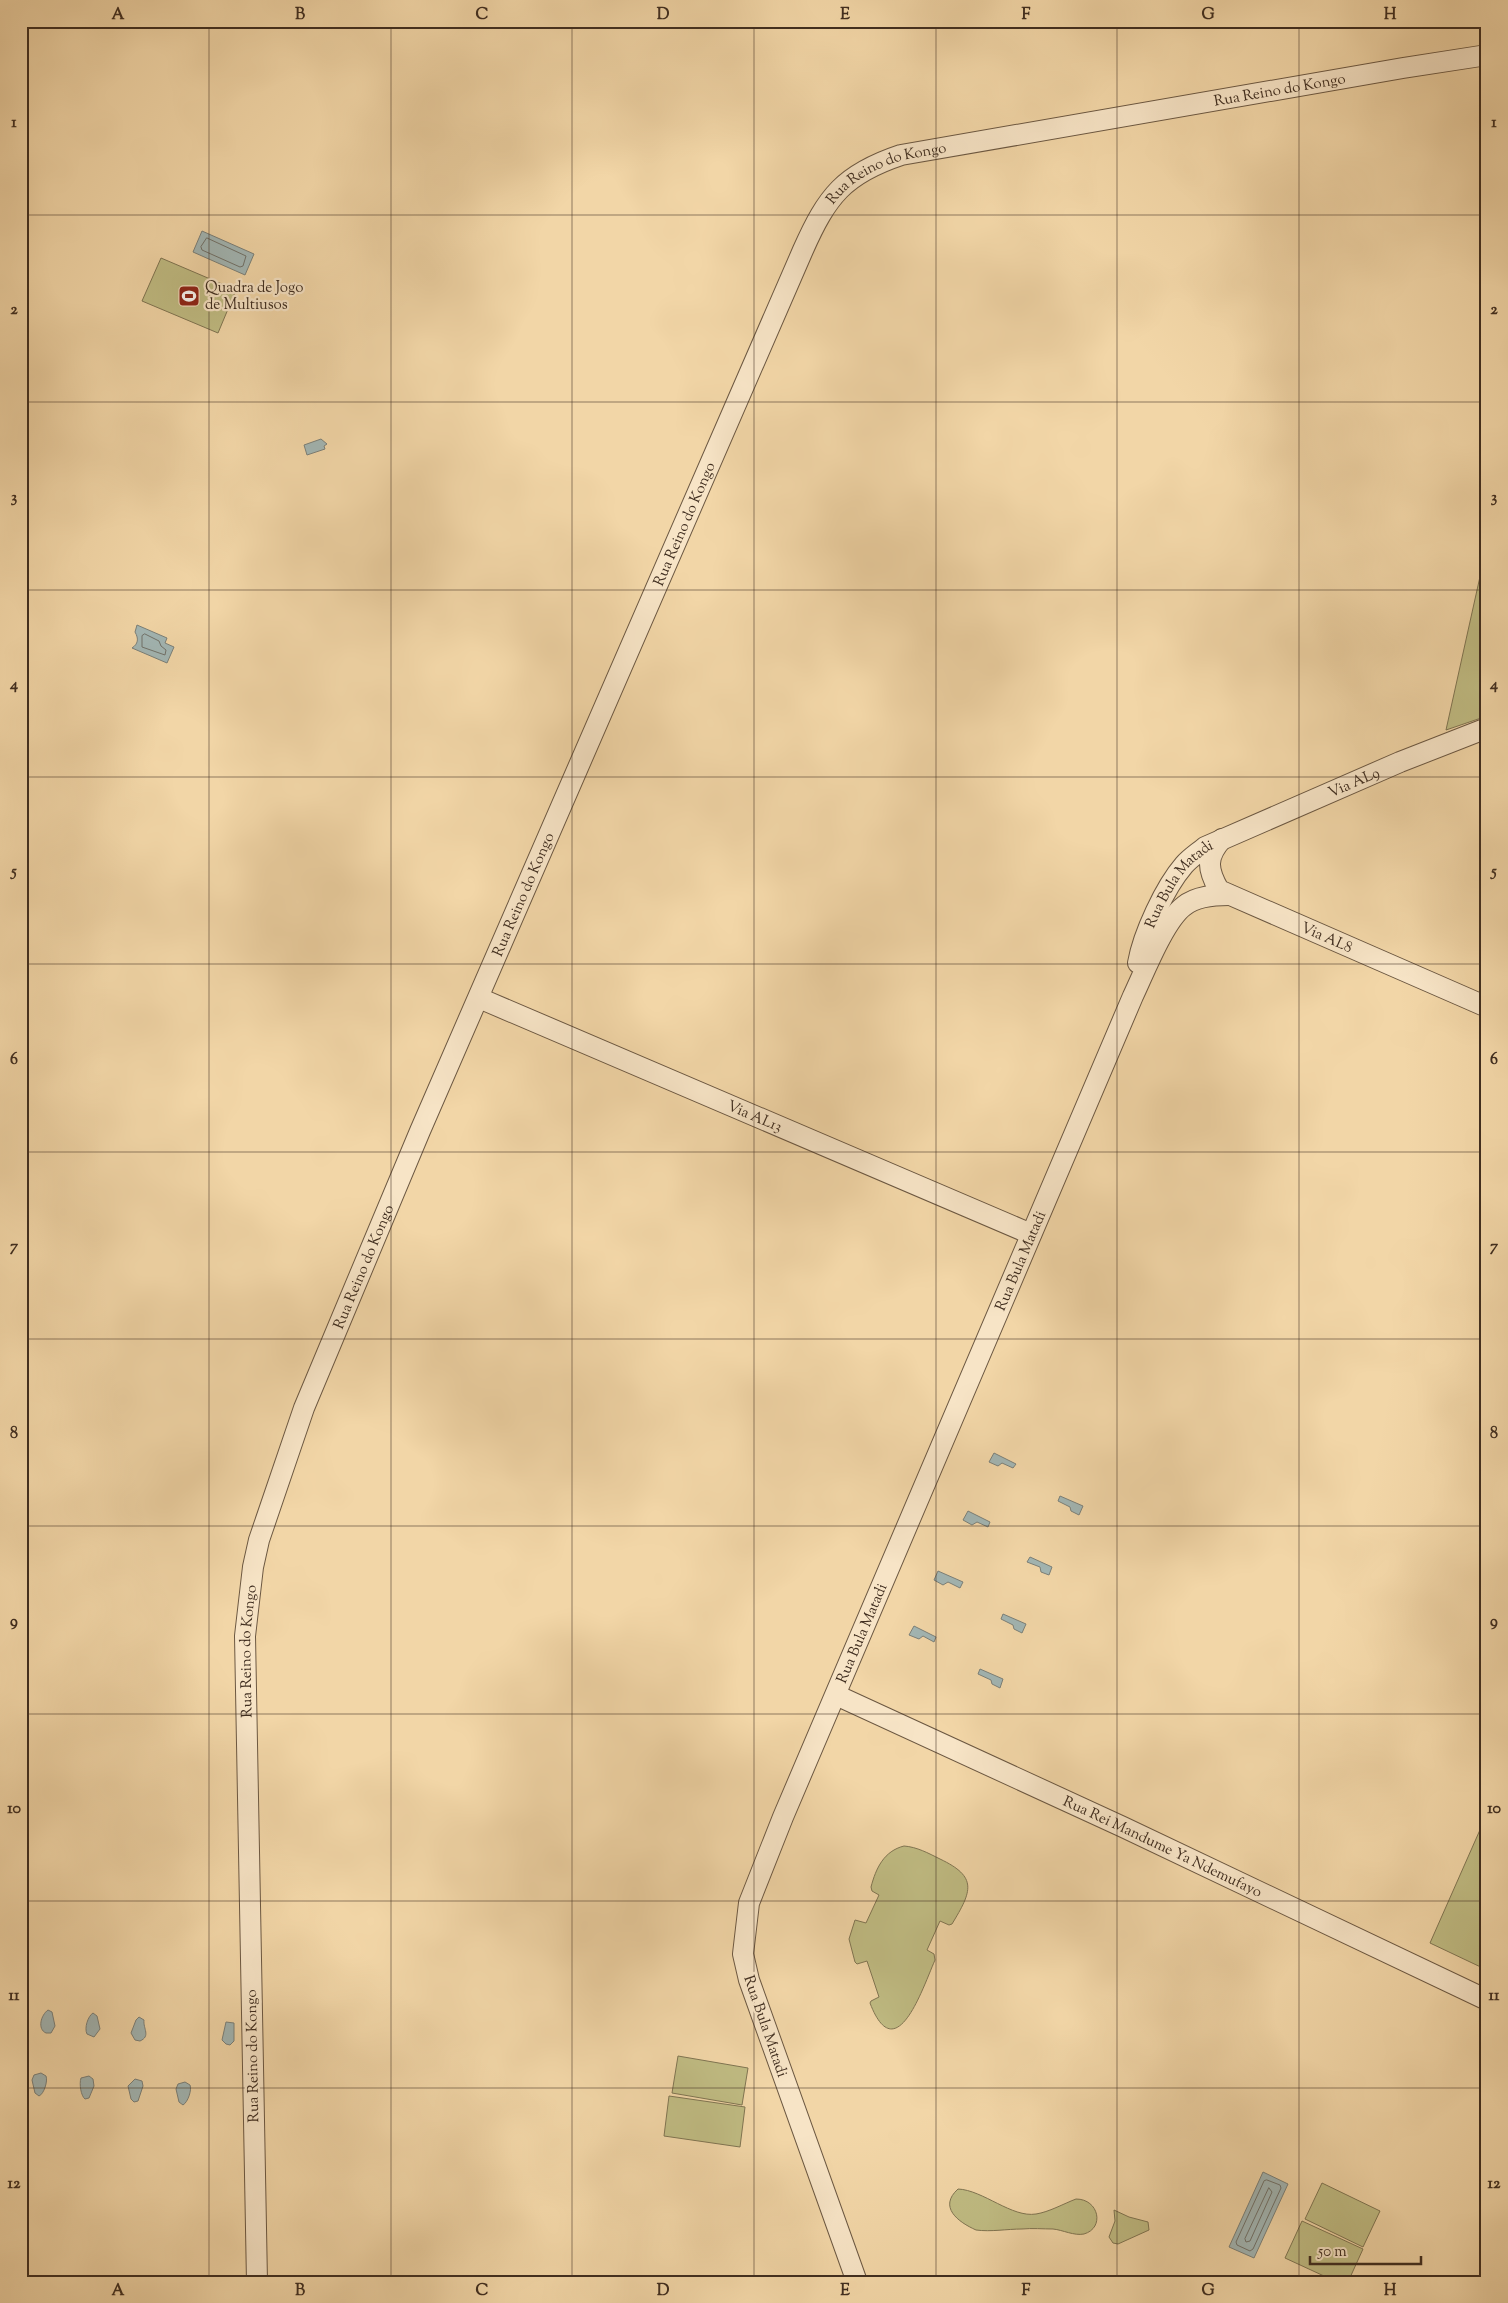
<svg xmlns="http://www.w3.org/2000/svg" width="1508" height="2303" font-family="'Sorts Mill Goudy',serif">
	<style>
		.green { fill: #c0bc83; stroke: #807552 }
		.water { fill: #a2b6b4; stroke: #7b8079 }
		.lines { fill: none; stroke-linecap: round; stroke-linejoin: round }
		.shore { stroke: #71726a; stroke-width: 1 }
		.minor-casing { stroke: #6c5842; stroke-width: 22 }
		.minor { stroke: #f7e4c6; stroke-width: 20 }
		.grid { fill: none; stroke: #402e20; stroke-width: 1; stroke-opacity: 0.55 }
		.labels { text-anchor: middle; stroke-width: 4.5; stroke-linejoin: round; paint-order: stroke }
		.street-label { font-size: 15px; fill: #402e20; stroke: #f7e4c6 }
		.poi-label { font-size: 15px; fill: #402e20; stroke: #f7e4c6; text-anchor: start }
		.neatline { fill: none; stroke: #402e20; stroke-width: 2 }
		.grid-label { font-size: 16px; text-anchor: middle; font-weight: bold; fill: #402e20 }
	</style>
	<rect width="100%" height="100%" fill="#f2d6a7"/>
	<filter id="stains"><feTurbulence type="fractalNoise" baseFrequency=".004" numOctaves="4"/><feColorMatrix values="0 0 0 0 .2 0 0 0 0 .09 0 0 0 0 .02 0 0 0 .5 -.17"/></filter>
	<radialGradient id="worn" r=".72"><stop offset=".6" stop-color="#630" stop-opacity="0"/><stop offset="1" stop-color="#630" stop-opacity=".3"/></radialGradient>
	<g class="green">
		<polygon points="161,258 236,290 218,333 142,301"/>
		<polygon points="1487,545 1487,716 1446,730"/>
		<polygon points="1487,1814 1487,1970 1430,1943"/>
		<path d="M 904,1846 C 917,1847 928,1853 940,1859 C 978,1877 972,1891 952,1924 L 949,1925 L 940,1921 L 927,1950 L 934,1954 L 935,1960 C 923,1987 896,2071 870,2003 L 871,2001 L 879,1997 L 867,1961 L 857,1964 L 855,1962 L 849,1939 L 855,1920 L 866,1923 L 879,1895 L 872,1891 L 871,1887 C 876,1868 884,1851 904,1846 Z"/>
		<polygon points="678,2056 748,2068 742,2105 672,2093"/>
		<polygon points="669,2096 745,2107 740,2147 664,2136"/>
		<polygon points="1322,2183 1380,2211 1363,2247 1305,2219"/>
		<path d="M 958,2189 C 983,2190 1012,2218 1036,2214 C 1049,2212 1063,2204 1076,2199 C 1099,2199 1105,2228 1084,2234 C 1074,2236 1063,2230 1053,2229 C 1043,2229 1032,2228 1022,2229 C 1007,2229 991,2232 976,2230 C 958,2222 938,2207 958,2189 Z"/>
		<polygon points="1114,2210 1129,2217 1148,2222 1149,2230 1118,2244 1113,2243 1109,2237 1115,2221"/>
		<polygon points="1302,2221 1363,2249 1348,2282 1337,2282 1285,2258"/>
	</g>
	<g class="water">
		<polygon points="202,231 254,254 245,275 193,252"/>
		<polygon points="321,439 327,444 324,446 325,449 307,455 304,445"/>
		<path d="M 137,625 L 167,638 L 165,643 L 174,647 L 167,663 L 132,648 C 138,644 139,639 135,632 Z"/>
		<polygon points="994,1453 1016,1464 1013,1468 1002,1463 998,1466 989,1462"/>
		<polygon points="1060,1496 1083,1506 1079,1515 1071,1511 1070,1507 1058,1501"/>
		<polygon points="968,1511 990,1522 988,1527 977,1522 972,1525 963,1520"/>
		<polygon points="1030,1557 1052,1567 1049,1575 1041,1572 1040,1567 1027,1562"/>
		<polygon points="938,1571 963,1582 960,1588 948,1582 943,1585 934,1580"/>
		<polygon points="1003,1614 1026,1624 1022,1633 1014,1629 1013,1625 1001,1619"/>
		<polygon points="914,1626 936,1637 934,1642 923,1636 919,1639 909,1635"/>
		<polygon points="980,1669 1003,1679 1000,1688 992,1684 991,1680 978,1674"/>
		<path d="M 48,2010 L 52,2012 L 55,2026 L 51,2033 L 46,2033 C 37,2029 41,2015 48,2010 Z"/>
		<path d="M 93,2013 L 97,2016 L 100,2029 L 94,2037 L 87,2034 C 84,2028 88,2016 93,2013 Z"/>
		<path d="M 139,2017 L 144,2020 C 143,2029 151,2036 140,2041 L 135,2040 L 131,2033 L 136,2020 Z"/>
		<polygon points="226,2022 234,2023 234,2041 230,2045 226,2044 222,2040"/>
		<path d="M 41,2073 L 46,2076 C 48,2081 44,2094 39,2096 L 35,2093 L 32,2080 L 34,2075 Z"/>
		<path d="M 89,2076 L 93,2079 L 94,2086 L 89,2098 L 85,2099 C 81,2096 79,2084 81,2078 Z"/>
		<polygon points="135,2079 142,2081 143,2086 138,2101 134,2102 131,2099 128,2086"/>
		<path d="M 185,2082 L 190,2085 C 192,2090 188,2102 183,2105 L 179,2102 L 176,2089 L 178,2084 Z"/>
		<polygon points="1263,2172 1288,2184 1254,2258 1229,2247"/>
	</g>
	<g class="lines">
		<g class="shore">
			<polygon points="207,238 246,256 243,266 240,267 202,250 201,247"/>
			<polygon points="145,634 159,641 161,646 166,650 165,655 142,647 142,636"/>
			<polygon points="1267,2180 1280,2185 1281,2188 1253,2249 1250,2251 1237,2245 1236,2242 1264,2181"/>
			<polygon points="1269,2188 1272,2192 1250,2241 1246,2242 1245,2239"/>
		</g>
		<g class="minor-casing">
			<g id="minor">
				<path id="s1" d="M 1222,839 C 1206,857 1207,869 1219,890 L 1487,1007"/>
				<path id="s2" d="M 1138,963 C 1143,934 1165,887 1184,865 C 1190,858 1198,853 1205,847 L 1400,762 L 1487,728"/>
				<path id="s3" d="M 479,998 L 1031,1234"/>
				<path id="s4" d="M 836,1695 L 1123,1827 L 1487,2000"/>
				<path id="s5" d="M 257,2282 L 245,1636 L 253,1567 L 259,1540 L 304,1408 L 420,1131 L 803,250 C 827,196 844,174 901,155 L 1403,68 L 1487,55"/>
				<path id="s6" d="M 857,2282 L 749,1980 L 743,1954 L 749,1903 L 783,1817 L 1133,996 C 1144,973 1164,921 1184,906 C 1196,896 1214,895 1229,895"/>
			</g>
		</g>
		<use href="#minor" class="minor"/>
	</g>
	<path class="grid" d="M 209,21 L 209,2282M 391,21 L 391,2282M 572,21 L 572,2282M 754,21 L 754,2282M 936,21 L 936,2282M 1117,21 L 1117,2282M 1299,21 L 1299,2282M 21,215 L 1487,215M 21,402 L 1487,402M 21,590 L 1487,590M 21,777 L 1487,777M 21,964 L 1487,964M 21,1152 L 1487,1152M 21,1339 L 1487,1339M 21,1526 L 1487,1526M 21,1714 L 1487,1714M 21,1901 L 1487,1901M 21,2088 L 1487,2088"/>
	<defs>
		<g id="stadium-square" transform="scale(1.125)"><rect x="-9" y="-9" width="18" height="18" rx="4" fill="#8f2418" stroke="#f7e4c6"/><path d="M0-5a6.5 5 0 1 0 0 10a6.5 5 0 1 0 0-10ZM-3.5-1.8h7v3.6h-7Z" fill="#fff"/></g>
	</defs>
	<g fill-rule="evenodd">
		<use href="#stadium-square" x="189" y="296"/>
	</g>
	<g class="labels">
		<g class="street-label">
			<text dy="5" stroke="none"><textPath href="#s5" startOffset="2670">Rua Reino do Kongo</textPath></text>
			<text dy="5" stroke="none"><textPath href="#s5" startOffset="2265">Rua Reino do Kongo</textPath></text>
			<text dy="5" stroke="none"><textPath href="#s5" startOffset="1845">Rua Reino do Kongo</textPath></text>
			<text dy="5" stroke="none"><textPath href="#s2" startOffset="299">Via AL9</textPath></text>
			<text dy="5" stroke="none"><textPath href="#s2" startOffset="91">Rua Bula Matadi</textPath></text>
			<text dy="5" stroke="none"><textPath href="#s5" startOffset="1441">Rua Reino do Kongo</textPath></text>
			<text dy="5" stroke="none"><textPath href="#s1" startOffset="174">Via AL8</textPath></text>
			<text dy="5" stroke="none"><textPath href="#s3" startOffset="300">Via AL13</textPath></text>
			<text dy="5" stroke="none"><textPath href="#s6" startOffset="1096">Rua Bula Matadi</textPath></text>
			<text dy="5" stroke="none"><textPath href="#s5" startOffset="1036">Rua Reino do Kongo</textPath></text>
			<text dy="5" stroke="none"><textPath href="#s6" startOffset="691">Rua Bula Matadi</textPath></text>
			<text dy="5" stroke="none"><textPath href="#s5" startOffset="631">Rua Reino do Kongo</textPath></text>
			<text dy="5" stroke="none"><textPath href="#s4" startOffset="360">Rua Rei Mandume Ya Ndemufayo</textPath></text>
			<text transform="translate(766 2026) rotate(71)" y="5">Rua Bula Matadi</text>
			<text transform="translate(252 2056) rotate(-91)" y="5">Rua Reino do Kongo</text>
		</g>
		<g class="poi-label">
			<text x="205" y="292">Quadra de Jogo<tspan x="205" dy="17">de Multiusos</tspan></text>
		</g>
	</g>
	<rect width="1508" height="2303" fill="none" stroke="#f2d6a7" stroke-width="55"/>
	<path d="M1310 2256v8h111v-8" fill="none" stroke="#402e20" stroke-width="2.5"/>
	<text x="1318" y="2256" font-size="15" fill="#402e20" stroke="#f7e4c6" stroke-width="4" paint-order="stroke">50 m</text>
	<rect x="28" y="28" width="1452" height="2248" class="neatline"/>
	<g class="grid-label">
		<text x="118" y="19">A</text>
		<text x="300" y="19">B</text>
		<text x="482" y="19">C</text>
		<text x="663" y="19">D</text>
		<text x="845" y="19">E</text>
		<text x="1026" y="19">F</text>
		<text x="1208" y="19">G</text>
		<text x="1390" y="19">H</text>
		<text x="14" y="127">1</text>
		<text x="1494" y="127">1</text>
		<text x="14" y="314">2</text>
		<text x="1494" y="314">2</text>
		<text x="14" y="502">3</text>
		<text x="1494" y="502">3</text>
		<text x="14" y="689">4</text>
		<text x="1494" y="689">4</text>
		<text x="14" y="876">5</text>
		<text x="1494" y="876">5</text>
		<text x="14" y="1064">6</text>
		<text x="1494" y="1064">6</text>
		<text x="14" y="1251">7</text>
		<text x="1494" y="1251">7</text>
		<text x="14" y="1438">8</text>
		<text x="1494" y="1438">8</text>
		<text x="14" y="1626">9</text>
		<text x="1494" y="1626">9</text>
		<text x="14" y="1813">10</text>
		<text x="1494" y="1813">10</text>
		<text x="14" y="2000">11</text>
		<text x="1494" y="2000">11</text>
		<text x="14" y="2188">12</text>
		<text x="1494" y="2188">12</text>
		<text x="118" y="2295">A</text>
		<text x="300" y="2295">B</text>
		<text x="482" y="2295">C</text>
		<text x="663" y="2295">D</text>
		<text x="845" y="2295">E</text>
		<text x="1026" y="2295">F</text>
		<text x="1208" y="2295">G</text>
		<text x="1390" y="2295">H</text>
	</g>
	<rect width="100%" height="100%" filter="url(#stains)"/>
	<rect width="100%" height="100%" fill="url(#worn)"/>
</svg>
